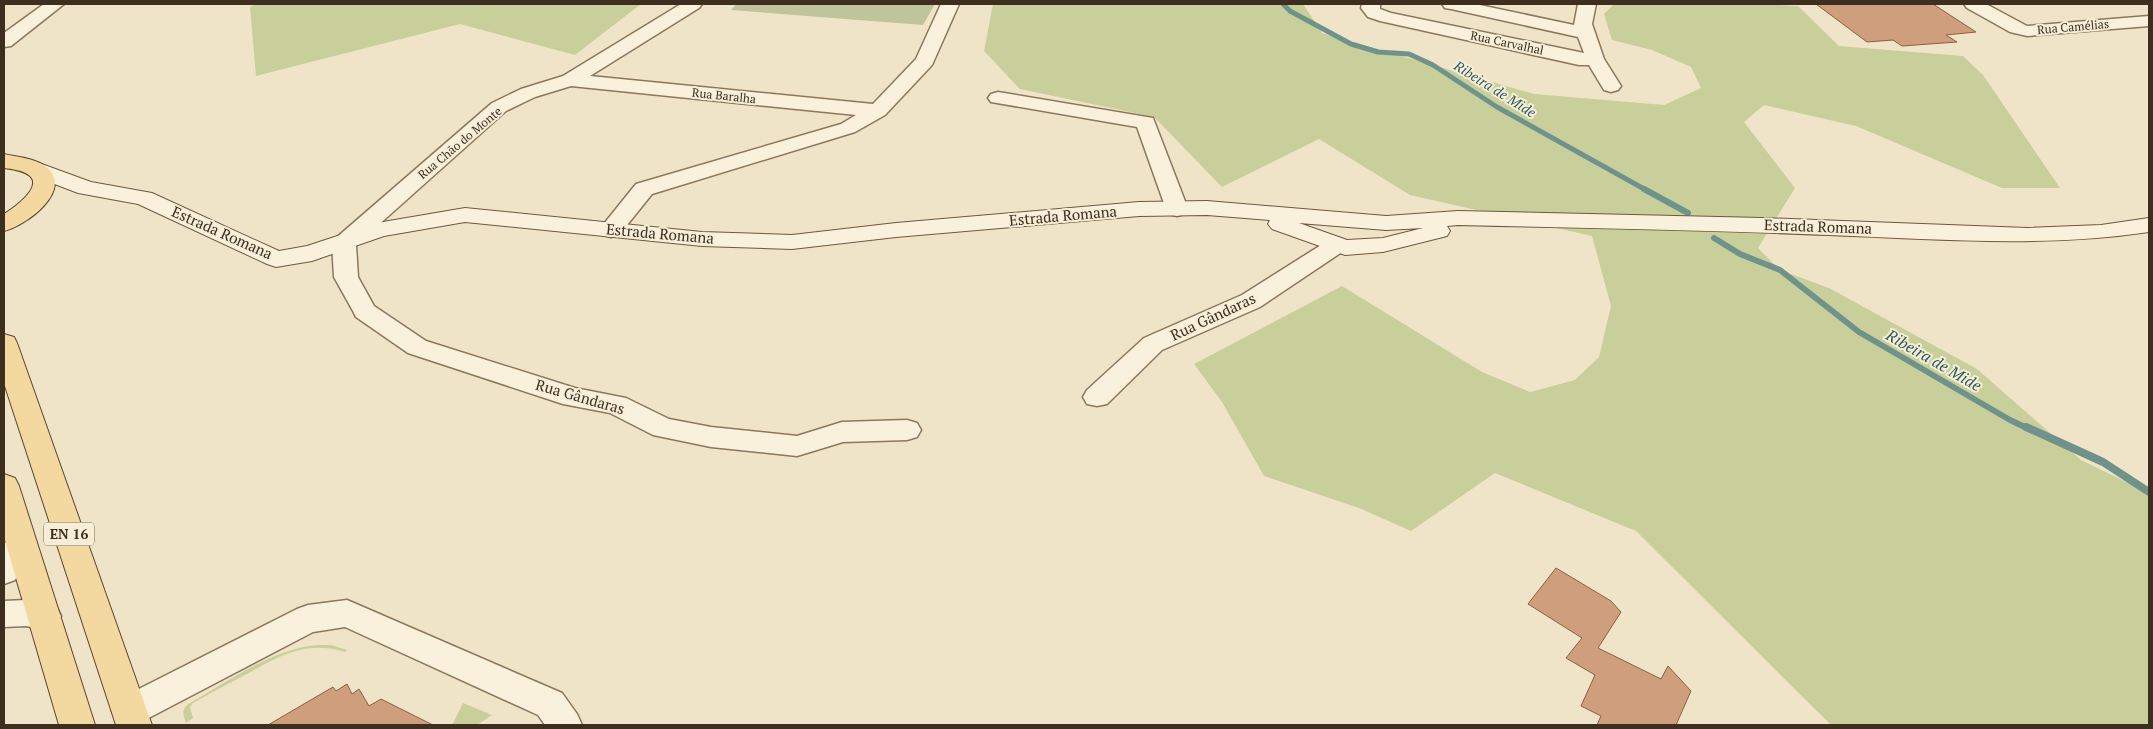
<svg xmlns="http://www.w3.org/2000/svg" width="2153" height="729" font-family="'PT Serif',serif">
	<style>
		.green { fill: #c9cf9b }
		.cemetery { fill: #bfc49a }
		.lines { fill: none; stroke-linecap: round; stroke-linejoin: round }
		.stream-far2 { stroke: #6f938a; stroke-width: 5 }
		.stream-far1 { stroke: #6f938a; stroke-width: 6 }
		.stream { stroke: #6f938a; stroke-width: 8 }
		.building { fill: #cf9f7d; stroke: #8d5f41 }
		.street-casing { stroke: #8d765c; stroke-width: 3 }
		.secondary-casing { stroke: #6f573f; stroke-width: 2 }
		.primary-casing { stroke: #5b4430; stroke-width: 2 }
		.street { fill: #faf1dc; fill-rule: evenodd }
		.secondary { fill: #faf1dc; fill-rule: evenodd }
		.primary { fill: #f3d9a0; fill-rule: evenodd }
		.labels { text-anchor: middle; stroke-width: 4; stroke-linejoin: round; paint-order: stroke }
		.far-street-label { font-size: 12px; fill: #3d2e20; stroke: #f7eed8 }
		.far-water-label { font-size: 14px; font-style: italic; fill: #2f5d5a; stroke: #f7eed8 }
		.shield { fill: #f7eed8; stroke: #756857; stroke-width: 1 }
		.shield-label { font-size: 14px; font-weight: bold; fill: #3d2e20 }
		.street-label { font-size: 15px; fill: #3d2e20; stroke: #f7eed8 }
		.water-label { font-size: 16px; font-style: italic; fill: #2f5d5a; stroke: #f7eed8 }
	</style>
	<rect width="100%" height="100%" fill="#f0e4c8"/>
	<g class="green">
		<polygon points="256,4 641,4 575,55 460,24 256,76 250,7"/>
		<polygon points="993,4 1303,4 1322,33 1534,94 1664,105 1701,88 1691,67 1652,50 1612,40 1604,14 1614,4 1760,4 1798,6 1839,46 1963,56 1983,75 2060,188 2002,188 1856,126 1764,105 1744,122 1795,188 1758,248 1780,270 1829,288 1977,369 2081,460 2149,493 2149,725 1831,725 1636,531 1495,473 1411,531 1359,508 1264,476 1222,402 1194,364 1342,286 1482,372 1530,392 1575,380 1599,357 1611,306 1592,236 1410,195 1319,139 1222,187 1154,117 1020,89 984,51"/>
		<path d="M 317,645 L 331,645 L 347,650 L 345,652 C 306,640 281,655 247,674 C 229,683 211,693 193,703 L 190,707 L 193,718 L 186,723 C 183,714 181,709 190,703 C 229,681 272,649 317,645 Z"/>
		<polygon points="463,703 492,715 477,725 452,725"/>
	</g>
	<polygon class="cemetery" points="736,4 935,4 923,25 731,10"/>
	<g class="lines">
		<polyline class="stream-far2" points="1283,4 1290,11 1351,44 1378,52 1409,54 1433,65 1497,107 1646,190"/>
		<g class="stream-far1">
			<polyline points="1644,189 1688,213"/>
			<polyline points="1714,238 1740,254 1780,270 1859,332 2010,420 2029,429"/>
		</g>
		<polyline class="stream" points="2026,427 2103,462 2149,492"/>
	</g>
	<g class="building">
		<polygon points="1816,4 1933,4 1976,32 1946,35 1957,42 1902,46 1893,40 1867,42"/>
		<polygon points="1556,568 1611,601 1621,612 1598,648 1661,679 1668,666 1691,691 1676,725 1597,725 1601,716 1581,706 1595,675 1566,658 1582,638 1528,604"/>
		<polygon points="347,684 352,694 359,689 369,706 381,699 433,725 268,725 333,687 336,691"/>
	</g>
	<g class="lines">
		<g class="street-casing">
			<g id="street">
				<polygon points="44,4 64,4 11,46 4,47 4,33"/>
				<polygon points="681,4 702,4 699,8 590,76 873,104 916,59 941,4 959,4 932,65 885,115 855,132 652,194 619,235 611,237 603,235 599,230 636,184 841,124 856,115 571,86 535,97 506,111 356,245 358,277 374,306 426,341 575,388 626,398 669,419 711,427 797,436 842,422 907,420 917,423 921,430 917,437 907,440 843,442 797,456 711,447 653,435 610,413 563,404 408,353 356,317 353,311 334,277 332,243 336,238 492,103 521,89 563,76"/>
				<polygon points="1362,4 1380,4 1380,9 1391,13 1584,53 1578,37 1451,9 1445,8 1442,4 1475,4 1574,25 1578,4 1596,4 1592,24 1604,59 1621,86 1618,90 1611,92 1604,90 1589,65 1579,65 1380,21 1368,17 1361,8"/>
				<polygon points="1964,4 1986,4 2027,26 2149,16 2149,26 2027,36 2010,32 1967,8"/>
				<polygon points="998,92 1153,118 1188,209 1185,214 1177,216 1169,214 1166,209 1137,127 991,102 988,98 991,94"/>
				<polygon points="1337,238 1345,240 1349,245 1345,250 1260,307 1162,350 1107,404 1097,406 1087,404 1083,397 1087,390 1144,338 1242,295 1329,240"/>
				<polygon points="21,532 32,535 36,544 15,580 4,584 4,545 10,535"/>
				<polygon points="26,600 56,606 61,616 56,626 45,630 26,626 4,627 4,601"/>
				<polygon points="347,600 562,693 577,714 582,725 545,725 538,715 345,627 313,632 141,722 132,725 117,722 112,711 117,700 297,609 308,605"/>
			</g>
		</g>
		<g class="secondary-casing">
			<path id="secondary" d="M 39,163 L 91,182 L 152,193 L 279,251 L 307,246 L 377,223 L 465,208 L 702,232 L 792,235 L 896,223 L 1139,202 L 1207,201 L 1386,216 L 1458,211 L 1762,218 L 2027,228 L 2101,225 L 2149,218 L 2149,232 C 2043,248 1935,239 1829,235 C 1705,230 1582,228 1458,225 L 1447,226 L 1450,231 L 1447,236 L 1383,252 L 1345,255 L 1272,229 L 1268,224 L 1270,220 L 1207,215 L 1139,216 L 896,237 L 792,249 L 702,246 L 465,222 L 384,236 L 312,261 L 276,267 L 267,264 L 138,204 L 78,193 L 31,175 L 28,170 L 31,165 ZM 1299,223 L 1386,230 L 1423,228 L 1383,238 L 1347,240 Z"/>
		</g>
		<g class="primary-casing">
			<g id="primary">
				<path d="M 4,154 C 17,157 34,158 45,166 C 76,189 26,226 4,231 L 4,214 C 12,209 43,188 30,176 C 23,170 12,169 4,168 Z"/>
				<polygon points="4,334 14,337 17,343 152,725 116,725 4,383"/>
				<polygon points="4,474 15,478 19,486 95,725 59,725 4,537"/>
			</g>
		</g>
		<use href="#street" class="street"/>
		<use href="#secondary" class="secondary"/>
		<use href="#primary" class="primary"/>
	</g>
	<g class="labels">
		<g class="far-street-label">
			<text transform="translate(2073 27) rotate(-5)" y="4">Rua Camélias</text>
			<text transform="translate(1507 43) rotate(12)" y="4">Rua Carvalhal</text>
			<text transform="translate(724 96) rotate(6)" y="4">Rua Baralha</text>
			<text transform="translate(460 143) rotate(-40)" y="4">Rua Chão do Monte</text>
		</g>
		<g class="far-water-label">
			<text transform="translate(1495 89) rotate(32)" y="5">Ribeira de Mide</text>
		</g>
		<rect class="shield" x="44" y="522.5" width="50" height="23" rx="4"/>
		<g class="shield-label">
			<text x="69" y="539">EN 16</text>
		</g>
		<g class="street-label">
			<text transform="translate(1063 216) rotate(-5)" y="5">Estrada Romana</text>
			<text transform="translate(1818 227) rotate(2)" y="5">Estrada Romana</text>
			<text transform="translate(222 233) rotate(24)" y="5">Estrada Romana</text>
			<text transform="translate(660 234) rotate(5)" y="5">Estrada Romana</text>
			<text transform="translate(1213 317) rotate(-25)" y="5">Rua Gândaras</text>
			<text transform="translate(580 397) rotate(16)" y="5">Rua Gândaras</text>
		</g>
		<g class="water-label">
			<text transform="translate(1934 360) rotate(30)" y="6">Ribeira de Mide</text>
		</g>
	</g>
	<rect width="2153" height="729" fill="none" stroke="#3d2e20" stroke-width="10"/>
</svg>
